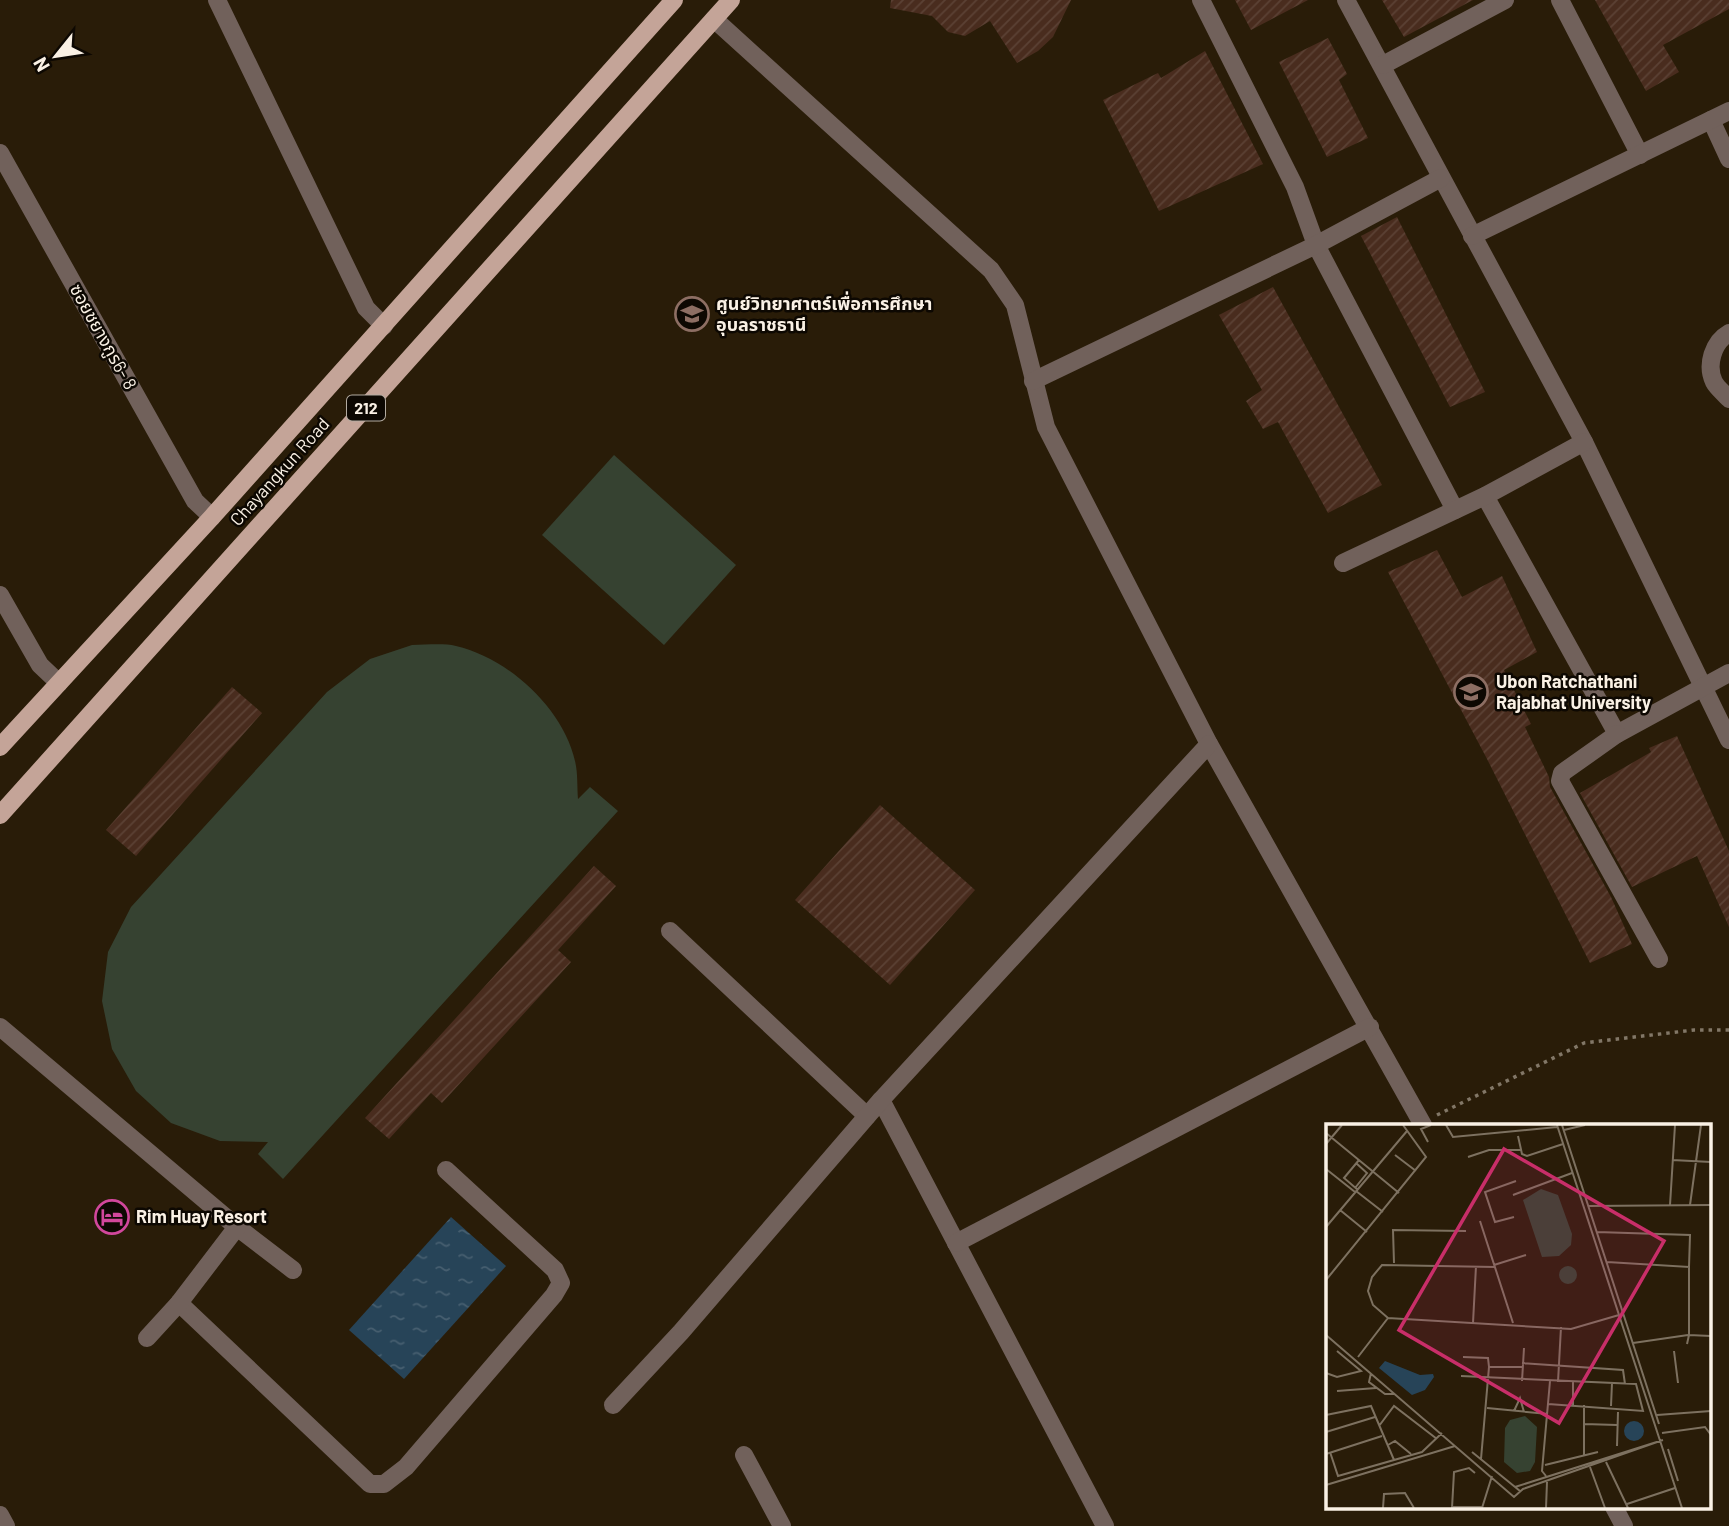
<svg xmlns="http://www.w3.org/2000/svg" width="1729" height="1526" font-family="Barlow,'Noto Sans Thai',sans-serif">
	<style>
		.pitch { fill: #364231 }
		.water { fill: url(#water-ripples) }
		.building { fill: url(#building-hatch) }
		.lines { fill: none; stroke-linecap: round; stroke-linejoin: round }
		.path { stroke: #827767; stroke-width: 3.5; stroke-dasharray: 3.5 5; stroke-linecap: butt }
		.minor { stroke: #71615b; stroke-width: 18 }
		.major { stroke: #c4a498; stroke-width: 18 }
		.labels { text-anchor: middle; stroke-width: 5; stroke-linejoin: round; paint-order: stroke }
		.shield { fill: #0d0802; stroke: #b3aba1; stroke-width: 2 }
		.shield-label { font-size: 16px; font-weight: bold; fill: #faf1e5 }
		.poi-label { font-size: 18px; font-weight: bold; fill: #faf1e5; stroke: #0d0802; text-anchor: start }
		.street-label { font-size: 18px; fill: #faf1e5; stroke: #0d0802 }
		.inset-road { fill: none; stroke: #7d7160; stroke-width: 2 }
		.view { fill: #c82e69; fill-opacity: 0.15; stroke: #c82e69; stroke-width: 3.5 }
		.inset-edge { fill: none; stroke: #faf1e5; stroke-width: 3.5 }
	</style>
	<defs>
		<pattern id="water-ripples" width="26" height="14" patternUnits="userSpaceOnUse" patternTransform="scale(1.75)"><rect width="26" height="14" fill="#274458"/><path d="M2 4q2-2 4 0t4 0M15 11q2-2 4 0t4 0" fill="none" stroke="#475f70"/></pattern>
		<pattern id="building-hatch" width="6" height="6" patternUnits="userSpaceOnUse" patternTransform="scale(1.75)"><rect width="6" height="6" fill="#492c1e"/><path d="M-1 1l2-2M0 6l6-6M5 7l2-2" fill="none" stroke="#5b4134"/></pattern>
	</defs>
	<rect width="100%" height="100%" fill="#291c08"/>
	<g class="pitch">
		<polygon points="614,455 736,565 664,645 542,535"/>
		<path d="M 412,645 C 426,645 443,643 456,646 C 508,658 563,708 575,761 C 578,773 577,787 578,799 L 590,787 L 618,811 L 283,1179 L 258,1154 L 268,1142 L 220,1141 L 171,1123 L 136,1091 L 112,1049 L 102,1001 L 108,952 L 131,907 L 327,692 L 370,659 Z"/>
	</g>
	<polygon class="water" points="451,1217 506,1266 404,1379 349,1330"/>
	<g class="building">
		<polygon points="891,0 1071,0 1053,37 1038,51 1017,63 990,21 965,36 948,32 932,16 890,8"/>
		<polygon points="1235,0 1308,0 1251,30"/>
		<polygon points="1382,0 1473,0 1404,37"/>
		<polygon points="1595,0 1729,0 1729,9 1663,45 1679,72 1646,91"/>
		<polygon points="1328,38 1347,74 1339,80 1368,138 1327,157 1279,62"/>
		<polygon points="1205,51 1263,164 1159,211 1103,100 1158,73 1161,78"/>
		<polygon points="1397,217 1485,392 1450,407 1361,236"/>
		<polygon points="1273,287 1382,485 1328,513 1278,422 1263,429 1246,401 1262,390 1219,315"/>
		<polygon points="1437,550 1462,597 1502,576 1537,652 1504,670 1531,724 1525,727 1549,777 1550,787 1611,897 1632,944 1590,963 1486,757 1388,572"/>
		<polygon points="232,687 262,713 136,856 106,830"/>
		<polygon points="1677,736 1729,851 1729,927 1697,856 1632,887 1580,793 1651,752 1649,748"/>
		<polygon points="880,805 975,890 890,985 795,900"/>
		<polygon points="594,866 616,886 558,950 571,962 442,1103 431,1093 389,1139 365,1118"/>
	</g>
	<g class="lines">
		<polyline class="path" points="1437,1115 1584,1043 1694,1030 1729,1030"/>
		<g class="minor">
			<polyline points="217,0 366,308 384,326"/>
			<polyline points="1201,0 1295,187 1316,245 1455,510"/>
			<polyline points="1346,0 1584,442 1729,740"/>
			<polyline points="1560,0 1640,155"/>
			<polyline points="714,19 991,270 1015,305 1046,427 1209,744 1423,1125"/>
			<polyline points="1383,65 1505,0"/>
			<polyline points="1711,120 1729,159"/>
			<polyline points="0,153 195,501 212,517"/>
			<polyline points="1472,236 1729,111"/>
			<path d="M 1729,333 C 1713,342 1706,365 1714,382 C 1717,388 1725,394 1729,399"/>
			<polyline points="1033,381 1316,245 1441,178"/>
			<polyline points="1485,496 1617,734 1729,673"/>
			<polyline points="1343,563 1485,496 1584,442"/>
			<polyline points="0,595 40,665 59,683"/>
			<polyline points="1617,734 1562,773 1560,781 1659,959"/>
			<polyline points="670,931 867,1116"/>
			<polyline points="0,1027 237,1227 293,1270"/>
			<polyline points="881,1100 1105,1526"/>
			<polyline points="956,1243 1370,1027"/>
			<polyline points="179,1303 370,1484 384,1484 406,1467 554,1295 561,1283 555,1270 446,1170"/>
			<polyline points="147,1338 179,1303 237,1227"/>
			<polyline points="613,1405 681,1332 881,1100 1209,744"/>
			<polyline points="744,1455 782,1526"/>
			<polyline points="1614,1507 1624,1526"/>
			<polyline points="0,1515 6,1526"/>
		</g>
		<g class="major">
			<polyline points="0,747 212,517 674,0"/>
			<polyline points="0,815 731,0"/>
		</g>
	</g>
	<defs>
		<g id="school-ring" transform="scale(1.75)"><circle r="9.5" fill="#0d0802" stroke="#8d6e63" stroke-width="1.5"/><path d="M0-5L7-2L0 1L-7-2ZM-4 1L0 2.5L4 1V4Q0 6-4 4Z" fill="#8d6e63"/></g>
		<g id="university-ring" transform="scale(1.75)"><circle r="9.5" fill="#0d0802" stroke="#8d6e63" stroke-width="1.5"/><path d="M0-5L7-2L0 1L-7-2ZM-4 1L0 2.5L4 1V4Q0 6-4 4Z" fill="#8d6e63"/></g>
		<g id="hotel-ring" transform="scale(1.75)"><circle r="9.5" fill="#0d0802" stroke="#d1479c" stroke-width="1.5"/><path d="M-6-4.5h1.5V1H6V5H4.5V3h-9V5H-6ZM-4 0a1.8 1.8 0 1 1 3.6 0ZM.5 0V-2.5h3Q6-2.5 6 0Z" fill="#d1479c"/></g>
	</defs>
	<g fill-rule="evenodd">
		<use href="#school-ring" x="692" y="314"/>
		<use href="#university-ring" x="1471" y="692"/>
		<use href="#hotel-ring" x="112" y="1217"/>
	</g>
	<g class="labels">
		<rect class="shield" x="347" y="395.5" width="38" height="25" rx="5"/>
		<g class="shield-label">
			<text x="366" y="414">212</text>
		</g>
		<g class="poi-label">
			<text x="716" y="310">ศูนย์วิทยาศาตร์เพื่อการศึกษา<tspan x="716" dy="21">อุบลราชธานี</tspan></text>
			<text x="1496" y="688">Ubon Ratchathani<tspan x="1496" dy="21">Rajabhat University</tspan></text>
			<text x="136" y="1223">Rim Huay Resort</text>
		</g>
		<g class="street-label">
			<text transform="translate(103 337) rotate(61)" y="6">ซอยชยางกูร6- 8</text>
			<text transform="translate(280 472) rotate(-48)" y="6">Chayangkun Road</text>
		</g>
	</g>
	<g transform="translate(1326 1124)">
		<rect width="385" height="385" fill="#291c08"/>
		<path d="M 215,65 L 232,71 L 246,110 L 245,121 L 233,132 L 216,133 L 197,76 ZM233 151a9 9 0 1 1 18 0a9 9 0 1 1-18 0ZM 199,292 L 211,303 L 209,338 L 204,347 L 191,349 L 178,338 L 179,304 L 184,296 Z" fill="#364231"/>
		<path d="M 59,237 L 94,251 L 107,250 L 108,253 L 99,266 L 86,271 L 53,244 ZM298 307a10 10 0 1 1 20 0a10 10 0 1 1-20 0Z" fill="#274458"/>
		<path class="inset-road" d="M 120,1 L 127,13 L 231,3M 231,1 L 356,384M 236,1 L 333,300M 238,6 L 259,1M 0,9 L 73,69M 192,12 L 196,30 L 201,32 L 237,20M 102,18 L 95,5 L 105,1M 0,20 L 16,1M 69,31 L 90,47M 142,33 L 163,26 L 195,26M 346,36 L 385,38M 0,45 L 29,68M 29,64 L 41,49 L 30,39M 32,66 L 18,54 L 33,36M 30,67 L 57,88M 187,71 L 246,49M 344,81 L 349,1M 364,81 L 375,1M 263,82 L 385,81M 14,86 L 41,108M 188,93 L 169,98 L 159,68 L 190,57M 154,97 L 187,199M 0,103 L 81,7M 271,108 L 364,111 L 363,143 L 281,138M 68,139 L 67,106 L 140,107M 168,141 L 200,131M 363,143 L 363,211M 0,156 L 100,33 L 77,1M 62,194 L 47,181 L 42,167 L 46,153 L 56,141 L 169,143M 147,199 L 150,142M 0,211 L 188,373 L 197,365 L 334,317M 307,219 L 362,211M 361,220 L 363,211 L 385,212M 348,227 L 352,259M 32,233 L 62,194 L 245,205 L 293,191M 137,233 L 162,234 L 163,243M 196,239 L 297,246 L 299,260M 0,249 L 11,253 L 35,247 L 11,227M 45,249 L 43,258 L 59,270 L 69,270M 135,252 L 310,260 L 317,287 L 222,280M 196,257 L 198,224M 232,258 L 235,203M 11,267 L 50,264M 247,281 L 247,258M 285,282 L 286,259M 161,284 L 222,290M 188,287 L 194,274 L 198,288M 0,291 L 45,282 L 68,336M 331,291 L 385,287M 258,300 L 291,301M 53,302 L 68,282 L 111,315M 0,308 L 49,293M 336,309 L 379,303 L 385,311M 62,321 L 69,317 L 85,330M 291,322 L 292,288M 342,325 L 352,357M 4,328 L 12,352 L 96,328 L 116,309M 146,328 L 194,367M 0,330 L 56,312M 258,332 L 258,281M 155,335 L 163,243 L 196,243M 280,338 L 302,384M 219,341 L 272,328M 264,343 L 279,384M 220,352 L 216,347 L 224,257M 0,361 L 129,322M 189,363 L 337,316M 301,380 L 349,364M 126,383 L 156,383M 57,384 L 58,370 L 79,369 L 88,384M 126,384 L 128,348 L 143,344 L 149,349M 156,384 L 166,352M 220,384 L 221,358"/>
		<path class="view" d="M 178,25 L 338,117 L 233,299 L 73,206 Z"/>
		<rect width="385" height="385" class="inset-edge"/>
	</g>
	<g transform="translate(56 56) rotate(240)" stroke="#0d0802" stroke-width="5" paint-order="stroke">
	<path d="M0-5L12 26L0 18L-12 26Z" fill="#faf1e5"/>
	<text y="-10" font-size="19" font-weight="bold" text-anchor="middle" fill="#faf1e5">N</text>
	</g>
</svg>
